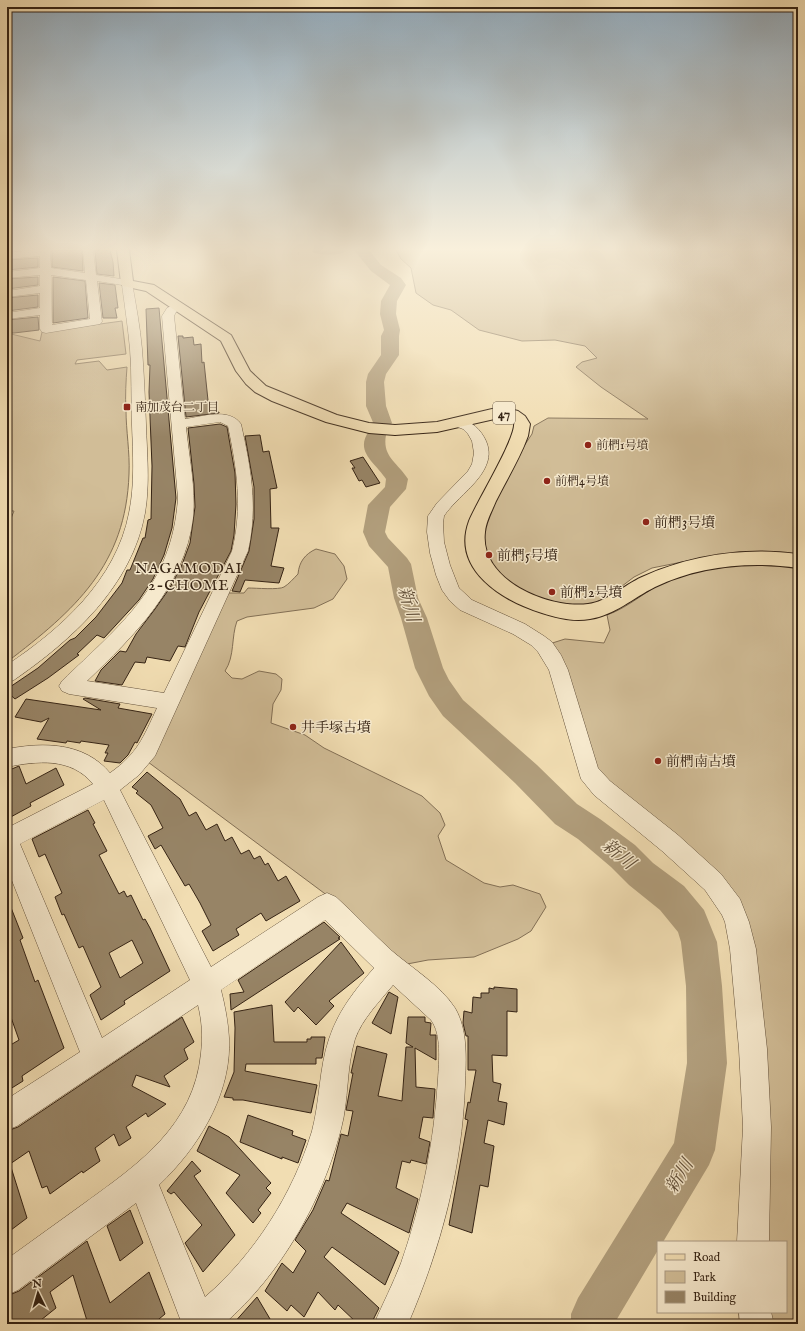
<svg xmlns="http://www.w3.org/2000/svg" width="805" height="1331" font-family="'IM FELL English','Noto Serif JP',serif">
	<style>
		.green { fill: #d1bd97; stroke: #837056 }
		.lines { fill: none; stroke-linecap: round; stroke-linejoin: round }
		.river { fill: #b19e7c; fill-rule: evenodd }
		.building { fill: #978466; stroke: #352314; fill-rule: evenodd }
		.minor-casing { stroke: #64523c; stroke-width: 1 }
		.major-casing { stroke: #352314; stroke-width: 2 }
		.minor { fill: #f6e9cd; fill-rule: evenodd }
		.major { fill: #f1ddb2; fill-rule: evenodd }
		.poi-dot { fill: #8f2418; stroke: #f6e9cd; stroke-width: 1.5 }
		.labels { text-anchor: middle; stroke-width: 3; stroke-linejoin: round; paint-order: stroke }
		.far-poi-label { font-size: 12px; fill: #352314; stroke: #f6e9cd; text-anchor: start }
		.shield { fill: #f6e9cd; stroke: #6f5e4c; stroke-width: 1 }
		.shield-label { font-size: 13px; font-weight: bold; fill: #352314 }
		.poi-label { font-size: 14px; fill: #352314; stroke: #f6e9cd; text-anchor: start }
		.neighbourhood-label { font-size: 15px; letter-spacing: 1px; fill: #352314; stroke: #f6e9cd }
		.near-water-label { font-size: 18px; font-style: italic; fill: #604e38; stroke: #f6e9cd }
	</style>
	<rect width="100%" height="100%" fill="#f1ddb2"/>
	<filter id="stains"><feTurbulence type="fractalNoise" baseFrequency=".005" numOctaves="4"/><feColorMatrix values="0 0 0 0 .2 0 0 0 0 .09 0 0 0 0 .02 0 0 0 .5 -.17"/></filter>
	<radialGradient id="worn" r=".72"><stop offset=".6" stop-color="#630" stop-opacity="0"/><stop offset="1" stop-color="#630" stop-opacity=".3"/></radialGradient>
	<g class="green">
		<polygon points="396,250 798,250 798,556 712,556 652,568 634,577 609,596 592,604 577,607 562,605 539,598 505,581 485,557 482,538 487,519 520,452 532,434 534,426 548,418 648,419 601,387 576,367 582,362 597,358 585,346 555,340 522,341 479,330 451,310 433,305 416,293 411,268 401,259"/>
		<path d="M 122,321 L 126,354 L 77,360 L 75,364 L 99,361 L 107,370 L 127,367 C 126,381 125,396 126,410 C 126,431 130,452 129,474 C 126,565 75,610 7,662 L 7,528 L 14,511 L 7,511 L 7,333 L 40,341 L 42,332 Z"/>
		<path d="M 316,549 L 335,554 L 344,566 L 347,579 L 333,599 L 314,608 L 247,617 L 237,621 C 231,637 235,656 225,671 L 232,678 L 242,679 L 259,671 L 276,674 L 282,679 L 281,690 L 273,704 L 271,723 L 305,735 L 324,748 L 422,796 L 440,813 L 445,825 L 438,836 L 446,860 L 484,883 L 500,887 L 513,885 L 540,894 L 546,907 L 531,931 L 518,939 L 474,957 L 428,960 L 402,965 L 328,896 L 148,762 L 226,593 L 244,593 L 248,588 C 256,588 279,590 284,587 C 289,584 294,578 298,574 C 299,562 305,554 316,549 Z"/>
		<path d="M 757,563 L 798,567 L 798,1324 L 763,1324 L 762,1312 L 786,1312 L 786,1242 L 760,1242 L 741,917 L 603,783 L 546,645 L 565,639 L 604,643 L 610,630 L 607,615 C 630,607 647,589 669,580 C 697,569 727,567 757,563 Z"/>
	</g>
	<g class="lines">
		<g class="river">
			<path d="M 312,250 L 345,250 L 343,253 C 334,255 323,255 314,253 Z"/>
			<polygon points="354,250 369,250 381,265 401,278 406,285 397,301 396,314 400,330 399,336 399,355 386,374 384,382 386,406 392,423 389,427 382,429 375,427 366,406 366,382 368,374 381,355 381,336 384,330 380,314 381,301 390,285 371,271"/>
			<path d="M 376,429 L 383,431 L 386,435 C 382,457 397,462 408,479 L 406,489 L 390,507 L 385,532 L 388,538 L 407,558 L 411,564 L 418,598 L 427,618 L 443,668 L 449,680 L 463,700 L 537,765 L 577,804 L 600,819 L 635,845 L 653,863 L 684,886 L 704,910 L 717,942 L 722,986 L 727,1063 L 715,1150 L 709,1165 L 663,1242 L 658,1242 L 658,1250 L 617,1319 L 617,1324 L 571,1324 L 571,1314 L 578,1298 L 674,1143 L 687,1063 L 686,986 L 681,942 L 678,932 L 660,910 L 629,885 L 611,867 L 578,839 L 555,824 L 515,783 L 443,716 L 429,696 L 415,668 L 401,618 L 394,598 L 388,567 L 369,546 L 363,532 L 368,505 L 385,487 L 386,479 C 376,463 354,452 369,431 Z"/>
		</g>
	</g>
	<g class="building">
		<polygon points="52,250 82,250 83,271 52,267"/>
		<polygon points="95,250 110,250 113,262 114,276 97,274"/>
		<polygon points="38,258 38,267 7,270 7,260"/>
		<polygon points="38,277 38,285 7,289 7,279"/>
		<polygon points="53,277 85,281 88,318 53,323"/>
		<polygon points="99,283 115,285 118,308 115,308 117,318 103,318"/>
		<polygon points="38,295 38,307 7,311 7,298"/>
		<polygon points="159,308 176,498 172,528 164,555 153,579 139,600 104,638 97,635 77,654 79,655 48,678 15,699 7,692 7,689 38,668 70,640 75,638 96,617 122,583 127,570 130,570 143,538 145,538 148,520 151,519 152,466 149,392 150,365 148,365 146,309"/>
		<polygon points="38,317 39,330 14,333 11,333 11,331 7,331 7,320"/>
		<polygon points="178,336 183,336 183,338 193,337 194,345 201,344 202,363 204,362 209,410 213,409 214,412 219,412 219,413 186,417"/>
		<polygon points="220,424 227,427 235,473 236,504 234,535 231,551 199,612 185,647 178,646 170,661 147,657 145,663 135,662 122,685 95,681 101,670 120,651 126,652 136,634 155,609 169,589 181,567 190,543 195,507 194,484 188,428"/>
		<polygon points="260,435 263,452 269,451 277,488 270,489 271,528 279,528 271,566 284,568 279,583 245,580 240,592 232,591 249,551 254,519 254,487 245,436"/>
		<polygon points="363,457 380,483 366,487 362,480 359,481 352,468 355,468 350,461"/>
		<polygon points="85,698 120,704 118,708 152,714 137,743 135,742 128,755 120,763 104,761 108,753 105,753 109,745 81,741 80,743 67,741 66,743 37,739 49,718 41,722 15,717 26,699 101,710 83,699"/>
		<polygon points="19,766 26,784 56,768 64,785 30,803 31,806 7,819 7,771"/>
		<polygon points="147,772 180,799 189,816 196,812 206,830 217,824 225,841 232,837 241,854 249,850 254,859 260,856 265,865 268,863 278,881 286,876 300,901 266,921 261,913 236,929 239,935 213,951 202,931 211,925 200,903 189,884 185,886 161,845 155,849 148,836 163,828 151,805 136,793 138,791 132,787"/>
		<path d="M 88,810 L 95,823 L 93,824 L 107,851 L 99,855 L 119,894 L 124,891 L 127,897 L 131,895 L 143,920 L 145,919 L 150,928 L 170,971 L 124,1001 L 125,1004 L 101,1020 L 90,995 L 101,987 L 83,946 L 79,948 L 64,914 L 62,915 L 55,897 L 62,893 L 45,854 L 39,857 L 32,839 ZM 132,940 L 143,963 L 120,978 L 109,953 Z"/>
		<polygon points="8,900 23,938 20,940 35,982 38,980 64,1048 22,1076 23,1081 7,1091 7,1047 19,1040 7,1006"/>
		<polygon points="324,922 340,937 338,938 340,939 231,1010 230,994 244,992 238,980"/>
		<polygon points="341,942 364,973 329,1001 334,1006 316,1025 298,1007 294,1012 285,1002"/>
		<polygon points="494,987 517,989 517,1012 507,1011 507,1056 492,1055 493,1082 501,1084 498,1101 507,1103 504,1125 488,1120 484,1143 494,1146 488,1187 480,1185 472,1233 449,1225 468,1120 465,1119 468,1102 470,1103 476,1070 468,1070 468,1036 466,1036 463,1023 464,1011 472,1013 473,997 481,998 481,993 489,993 489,988 494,989"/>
		<polygon points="389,992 398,997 391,1034 372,1023"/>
		<polygon points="272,1005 274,1042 307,1042 307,1039 311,1039 311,1037 325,1037 322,1058 316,1058 316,1064 246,1064 245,1071 317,1085 311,1113 243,1100 233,1100 233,1098 224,1097 234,1072 235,1028 234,1012"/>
		<polygon points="182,1017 194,1042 184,1049 188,1059 164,1076 170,1087 136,1075 132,1086 166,1104 148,1117 146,1113 126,1127 131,1138 119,1146 114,1134 95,1148 100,1161 83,1173 82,1171 50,1194 47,1186 42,1188 29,1151 10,1164 27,1218 7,1233 7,1131 18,1127"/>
		<polygon points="408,1017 425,1017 425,1022 431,1023 430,1035 436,1035 436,1060 415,1048 416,1087 435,1089 433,1118 423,1117 419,1138 430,1142 426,1164 411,1160 410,1163 402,1161 396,1188 418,1199 409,1233 347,1203 341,1213 399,1252 385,1285 332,1247 324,1257 379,1308 371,1324 358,1324 338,1305 335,1310 318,1292 304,1317 291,1305 287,1311 265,1291 282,1263 293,1273 306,1251 295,1240 313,1210 326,1180 329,1181 341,1134 348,1136 353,1111 346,1110 353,1073 351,1073 357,1046 387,1054 378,1096 402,1101 406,1047 413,1047 406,1043"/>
		<polygon points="248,1115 293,1131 292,1135 306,1140 298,1163 282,1157 282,1159 240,1142"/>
		<polygon points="209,1126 229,1137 271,1183 266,1188 271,1193 258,1210 261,1213 253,1223 226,1193 240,1175 197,1151"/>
		<polygon points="192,1161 201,1171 194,1176 235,1235 203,1272 185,1243 202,1225 174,1192 171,1194 167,1191"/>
		<polygon points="130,1210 143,1243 120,1261 107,1226"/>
		<polygon points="87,1241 110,1303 149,1272 165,1314 153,1324 88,1324 73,1275 50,1292 56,1308 36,1324 7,1324 7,1296 19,1291"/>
		<polygon points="257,1297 273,1324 233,1324"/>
	</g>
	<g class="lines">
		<g class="minor-casing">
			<g id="minor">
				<path d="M 33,250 L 50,250 L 51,268 L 85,273 L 83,250 L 93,250 L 96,275 L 127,280 L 132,283 C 136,305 140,327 142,349 C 144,374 145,400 146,425 C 147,454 150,484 145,513 C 132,586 72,640 14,680 L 7,683 L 7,665 C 61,629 116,580 129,513 C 135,484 133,454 132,425 C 131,399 132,374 130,349 C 128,328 125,307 122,285 L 97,281 L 102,322 L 100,324 L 46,333 L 42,332 L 40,329 L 40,315 L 7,319 L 7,313 L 40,308 L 40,293 L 7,297 L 7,291 L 40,286 L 40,275 L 7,278 L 7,272 L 40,268 L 40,256 L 7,259 L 7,253 ZM 51,275 L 86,280 L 90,319 L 52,325 Z"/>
				<path d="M 178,303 L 182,304 L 184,306 L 176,312 L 174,316 L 185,419 C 201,417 229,407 241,424 C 251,469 258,506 248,551 L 155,756 L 139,775 L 120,790 L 211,967 L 318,897 L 327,893 L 336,897 C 355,914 373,934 392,951 C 412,968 441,986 455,1008 C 468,1030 466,1059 465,1085 C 462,1169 441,1247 408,1324 L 374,1324 C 383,1303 393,1284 401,1263 C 422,1203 434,1142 438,1079 C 439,1061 442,1035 431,1020 L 393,985 C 380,1001 362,1019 355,1039 C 346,1068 349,1100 341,1129 C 322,1202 281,1274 224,1324 L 182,1324 L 136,1203 L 18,1290 L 7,1295 L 7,1259 C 33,1240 60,1221 86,1202 C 140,1163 194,1125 201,1053 C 203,1037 202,1021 198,1005 L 17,1126 L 7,1130 L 7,1099 L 80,1052 L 7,868 L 7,828 L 93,784 C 71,757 37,761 7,767 L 7,749 C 44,742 84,742 110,773 C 138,753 143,738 157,708 L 69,694 L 62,691 L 59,686 L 62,681 C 121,624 172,586 178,498 L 162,316 L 167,308 ZM 220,422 L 228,426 C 237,470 243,507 232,551 L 164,693 L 87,681 C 133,637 185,586 193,518 C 196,489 189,457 186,427 ZM 104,800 L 190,980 L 102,1038 L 20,844 ZM 325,920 L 374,968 C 355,990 338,1011 329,1039 C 319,1068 320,1101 312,1131 C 293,1194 254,1255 205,1297 L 159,1185 C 198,1148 232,1094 229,1038 C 228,1021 225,1006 221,990 Z"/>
				<path d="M 457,418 C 469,421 477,425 484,437 C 503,470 459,493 444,516 L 443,523 L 444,542 L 450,565 L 459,588 L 472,600 L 525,624 L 544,636 L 552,642 L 561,655 L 568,670 L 598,768 L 610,781 L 678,835 L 721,874 L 740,899 L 749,922 L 756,949 L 767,1049 L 771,1127 L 769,1242 L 737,1242 L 743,1127 L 739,1049 L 730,949 L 725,922 L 722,915 L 705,890 L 662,851 L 594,795 L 581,779 L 549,670 L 538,652 L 531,645 L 513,634 L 460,610 L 450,601 L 442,590 L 436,575 L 430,553 L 427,532 L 428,516 L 437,503 L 468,471 L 472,464 L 474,453 L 472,441 L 468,434 L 463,429 L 452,425 L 450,422 L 452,419 Z"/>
				<polygon points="739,1312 771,1312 774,1324 740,1324"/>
			</g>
		</g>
		<g class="major-casing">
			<path id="major" d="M 117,250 L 129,250 L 133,281 L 154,285 L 231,335 L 250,371 L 266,386 L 337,415 L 369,423 L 395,425 L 437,422 L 492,409 L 506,408 L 518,411 L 525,416 L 530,424 L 528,436 C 520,458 507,479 496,501 C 492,511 486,521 485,532 C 479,580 548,609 588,604 C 607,602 624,585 642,577 C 689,555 746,547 798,554 L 798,568 C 751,561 698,566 655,587 C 633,598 615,615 590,619 C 574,622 558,618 542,613 C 503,601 451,570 469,521 C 477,501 517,437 514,422 L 507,418 L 499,418 L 437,432 L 395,435 L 369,433 L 326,422 L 272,401 L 255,392 L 246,384 L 236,371 L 221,341 L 146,291 L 123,286 L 121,283 Z"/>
		</g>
		<use href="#minor" class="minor"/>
		<use href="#major" class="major"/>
	</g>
	<linearGradient id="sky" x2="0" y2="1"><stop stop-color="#92abbd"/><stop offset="0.57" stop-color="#f9f0dc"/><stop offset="1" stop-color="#f9f0dc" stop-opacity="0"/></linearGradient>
	<rect width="805" height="437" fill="url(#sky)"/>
	<g class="poi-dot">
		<rect x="123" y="403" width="8" height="8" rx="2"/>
		<circle cx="588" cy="445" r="4"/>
		<circle cx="547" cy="481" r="4"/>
		<circle cx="646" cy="522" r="4"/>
		<circle cx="489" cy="555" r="4"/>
		<circle cx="552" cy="592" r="4"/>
		<circle cx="293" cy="727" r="4"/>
		<circle cx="658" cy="761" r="4"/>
	</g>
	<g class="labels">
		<g class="far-poi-label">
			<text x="135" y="411">南加茂台二丁目</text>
			<text x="596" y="449">前椚1号墳</text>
			<text x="555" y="485">前椚4号墳</text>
		</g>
		<rect class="shield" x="493" y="402" width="22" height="22" rx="3"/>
		<g class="shield-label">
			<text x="504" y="418">47</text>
		</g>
		<g class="poi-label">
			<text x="654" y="527">前椚3号墳</text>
			<text x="497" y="560">前椚5号墳</text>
			<text x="560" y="597">前椚2号墳</text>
			<text x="301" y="732">井手塚古墳</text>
			<text x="666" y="766">前椚南古墳</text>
		</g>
		<g class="neighbourhood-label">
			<text x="189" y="573">NAGAMODAI<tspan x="189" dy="17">2-CHOME</tspan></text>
		</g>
		<g class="near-water-label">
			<text transform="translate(409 604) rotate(74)" y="6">新川</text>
			<text transform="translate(619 854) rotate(40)" y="6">新川</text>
			<text transform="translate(679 1176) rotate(-59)" y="6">新川</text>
		</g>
	</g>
	<rect width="805" height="1331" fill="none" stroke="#f1ddb2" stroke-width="24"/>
	<rect x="8" y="8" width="789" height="1315" fill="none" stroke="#352314" stroke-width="2"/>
	<rect x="12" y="12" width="781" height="1307" fill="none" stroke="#352314"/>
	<rect x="657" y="1241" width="130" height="72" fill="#f6e9cd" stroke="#a99a83"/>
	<rect x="665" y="1254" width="20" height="6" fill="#f1ddb2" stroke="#a99a83"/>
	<text x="693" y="1261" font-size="12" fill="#352314">Road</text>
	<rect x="665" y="1271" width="20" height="12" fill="#d1bd97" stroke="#a99a83"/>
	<text x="693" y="1281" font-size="12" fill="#352314">Park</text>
	<rect x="665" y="1291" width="20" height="12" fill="#978466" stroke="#a99a83"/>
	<text x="693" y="1301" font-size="12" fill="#352314">Building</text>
	<g transform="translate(38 1293) rotate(355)" stroke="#f6e9cd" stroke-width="3" paint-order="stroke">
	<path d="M0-3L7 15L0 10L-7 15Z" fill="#352314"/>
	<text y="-6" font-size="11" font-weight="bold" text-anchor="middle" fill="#352314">N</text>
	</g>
	<rect width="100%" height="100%" filter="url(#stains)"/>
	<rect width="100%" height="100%" fill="url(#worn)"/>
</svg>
